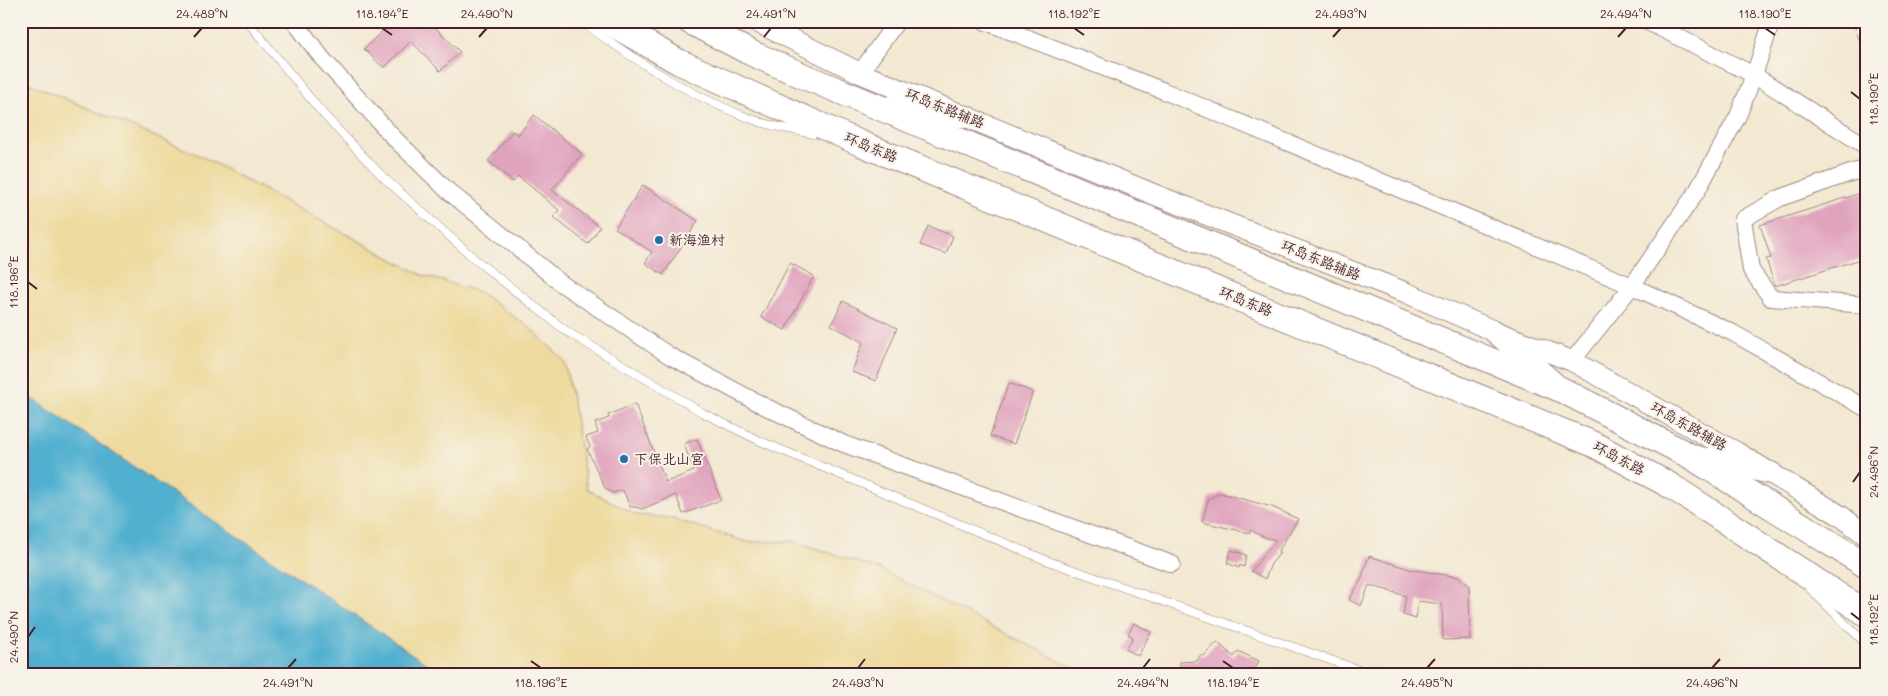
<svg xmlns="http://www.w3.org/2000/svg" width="1888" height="696" font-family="Mali,'LXGW WenKai TC',sans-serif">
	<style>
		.sand { fill: #eeda9e; stroke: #9c7c64 }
		.water { fill: #51b0d0; stroke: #4e687e }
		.building { fill: #e0a3be }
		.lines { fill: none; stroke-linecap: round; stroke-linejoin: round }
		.service-casing { stroke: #9e847e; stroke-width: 9 }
		.minor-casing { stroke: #9e847e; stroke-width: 18 }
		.tertiary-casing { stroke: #9e847e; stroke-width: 22 }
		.secondary-casing { stroke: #9e847e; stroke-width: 24 }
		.primary-casing { stroke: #9e847e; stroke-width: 27 }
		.service { stroke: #fff; stroke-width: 8 }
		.minor { stroke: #fff; stroke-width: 16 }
		.tertiary { stroke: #fff; stroke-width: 20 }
		.secondary { stroke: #fff; stroke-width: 22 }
		.primary { stroke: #fff; stroke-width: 25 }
		.ticks { fill: none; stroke: #4a1f2b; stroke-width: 2 }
		.poi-dot { fill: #1f6fb2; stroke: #f7f3e8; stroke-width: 2 }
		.labels { text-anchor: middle; stroke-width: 4; stroke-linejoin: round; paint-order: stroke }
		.street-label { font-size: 14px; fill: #4a1f2b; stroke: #f7f3e8 }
		.poi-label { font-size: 14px; fill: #4a1f2b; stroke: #f7f3e8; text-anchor: start }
		.neatline { fill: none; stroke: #4a1f2b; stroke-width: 2 }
		.ticks-label { font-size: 12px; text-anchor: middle; fill: #4a1f2b }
	</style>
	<rect width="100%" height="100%" fill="#f7f3e8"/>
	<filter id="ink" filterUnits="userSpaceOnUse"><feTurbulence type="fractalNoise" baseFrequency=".02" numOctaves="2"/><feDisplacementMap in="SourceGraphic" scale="10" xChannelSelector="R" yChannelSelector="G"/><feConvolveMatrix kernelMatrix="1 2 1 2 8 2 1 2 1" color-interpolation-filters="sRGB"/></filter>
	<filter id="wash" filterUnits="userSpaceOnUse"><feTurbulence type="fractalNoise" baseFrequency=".0096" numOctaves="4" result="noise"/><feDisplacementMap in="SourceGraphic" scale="20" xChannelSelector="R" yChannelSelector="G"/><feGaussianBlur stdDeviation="1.12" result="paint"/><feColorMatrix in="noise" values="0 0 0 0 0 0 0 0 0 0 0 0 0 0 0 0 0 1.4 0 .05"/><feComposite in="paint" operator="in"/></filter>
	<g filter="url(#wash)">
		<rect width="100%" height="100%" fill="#f3e8d1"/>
		<polygon class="sand" points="21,80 203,157 422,275 479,292 530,328 564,360 573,403 587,489 636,515 670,518 747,542 794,541 879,569 1087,675 443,675 21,391"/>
		<polygon class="water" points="21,391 443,675 21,675"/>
		<g id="blocks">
			<g class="building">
				<polygon points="392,21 429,21 460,52 440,71 411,41 384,68 364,49"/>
				<polygon points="534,115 582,154 552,190 600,227 588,244 553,217 559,210 518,176 513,182 488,161 513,131 518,135"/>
				<polygon points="643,185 698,221 663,275 645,263 652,252 615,228"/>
				<polygon points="1867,191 1867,257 1775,286 1766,259 1771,258 1760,225"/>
				<polygon points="928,226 953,236 946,254 920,245"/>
				<polygon points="790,263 814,276 785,330 761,317"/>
				<polygon points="843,301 897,328 876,381 852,372 863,342 831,325"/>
				<polygon points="1009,383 1033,392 1014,444 990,436"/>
				<polygon points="635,404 666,482 694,471 684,444 697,439 721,500 683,514 676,495 642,509 635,507 630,507 623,490 612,493 605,488 587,449 590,447 586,437 598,433 595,423 609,418 608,415"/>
				<polygon points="1221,493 1272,507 1298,519 1278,552 1280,553 1271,564 1265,579 1251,571 1276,540 1264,537 1250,530 1250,533 1202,522 1209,498"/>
				<polygon points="1231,550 1246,555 1244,567 1240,565 1239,568 1227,563"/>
				<polygon points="1369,556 1409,569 1459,577 1469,586 1470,639 1443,640 1442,604 1418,601 1416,619 1403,615 1406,596 1369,585 1361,606 1349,600 1361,580"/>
				<polygon points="1134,623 1151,632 1138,656 1126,649 1133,637 1128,634"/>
				<polygon points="1217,642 1234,657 1238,651 1259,661 1252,675 1181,675 1180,662 1197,661 1201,654 1204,656"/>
			</g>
		</g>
	</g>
	<g filter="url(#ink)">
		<use href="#blocks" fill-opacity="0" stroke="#9e847e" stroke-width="1"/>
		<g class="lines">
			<g class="service-casing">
				<g id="service">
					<polyline points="247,21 324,115 383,177 477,261 566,331 703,413 760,441 1048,561 1373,675"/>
					<path d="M 581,21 C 635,61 694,99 757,121 C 775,127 795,130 813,134"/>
					<polyline points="1809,588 1867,645"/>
				</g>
			</g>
			<g class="minor-casing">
				<g id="minor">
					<polyline points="294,21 322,58 393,137 447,190 562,284 670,356 766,407 844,444 1172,564"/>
					<polyline points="984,21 1164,91 1632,286 1733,333 1867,409"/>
					<polyline points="1646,21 1754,75 1867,147"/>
					<polyline points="1862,21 1867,36"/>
					<polyline points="860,73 897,21"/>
					<polyline points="1867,176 1856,171 1780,198 1743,219 1751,270 1771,298 1867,305"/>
					<polyline points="1572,361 1632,286 1697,191 1738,116 1754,75 1772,21"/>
				</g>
			</g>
			<g class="tertiary-casing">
				<polyline id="tertiary" points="755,21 860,73 1158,196 1407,293 1494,331 1572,361 1736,452 1841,516 1867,536"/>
			</g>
			<g class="secondary-casing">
				<g id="secondary">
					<polyline points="891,107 967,117"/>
					<polyline points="1494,331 1555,384"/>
					<polyline points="1696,457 1771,473"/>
				</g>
			</g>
			<g class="primary-casing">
				<g id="primary">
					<polyline points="607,21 679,62 862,144 1593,444 1671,486 1867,614"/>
					<polyline points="689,21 751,53 808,78 1562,390 1690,456 1867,566"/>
				</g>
			</g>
			<use href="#service" class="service"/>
			<use href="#minor" class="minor"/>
			<use href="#tertiary" class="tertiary"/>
			<use href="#secondary" class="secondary"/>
			<use href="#primary" class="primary"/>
		</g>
	</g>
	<path class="ticks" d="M 382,28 L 392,35M 1074,28 L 1084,35M 1765,28 L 1775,35M 194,37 L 202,28M 479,37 L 487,28M 764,37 L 771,28M 1333,37 L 1341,28M 1618,37 L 1626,28M 1851,92 L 1860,99M 28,282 L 37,289M 1853,482 L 1860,472M 1851,613 L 1860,620M 28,637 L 35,627M 531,661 L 541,668M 1223,661 L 1233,668M 288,668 L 296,659M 858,668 L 865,659M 1143,668 L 1150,659M 1427,668 L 1435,659M 1712,668 L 1720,659"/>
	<g class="poi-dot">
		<circle cx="659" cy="240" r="5"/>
		<circle cx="624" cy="459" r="5"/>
	</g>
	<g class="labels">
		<g class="street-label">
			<text transform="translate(945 108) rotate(22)" y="5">环岛东路辅路</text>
			<text transform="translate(871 147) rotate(23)" y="5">环岛东路</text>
			<text transform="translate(1321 260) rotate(22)" y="5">环岛东路辅路</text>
			<text transform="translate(1246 301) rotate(22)" y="5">环岛东路</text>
			<text transform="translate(1689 426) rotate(29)" y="5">环岛东路辅路</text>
			<text transform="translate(1619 458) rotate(28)" y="5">环岛东路</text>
		</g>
		<g class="poi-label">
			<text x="669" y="245">新海渔村</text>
			<text x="634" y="464">下保北山宫</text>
		</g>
	</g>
	<rect width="1888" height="696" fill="none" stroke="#f7f3e8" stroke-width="55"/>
	<rect x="28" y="28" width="1832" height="640" class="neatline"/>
	<g class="ticks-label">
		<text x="202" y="18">24.489°N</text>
		<text x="382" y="18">118.194°E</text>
		<text x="487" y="18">24.490°N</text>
		<text x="771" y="18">24.491°N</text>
		<text x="1074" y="18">118.192°E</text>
		<text x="1341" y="18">24.493°N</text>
		<text x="1626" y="18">24.494°N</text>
		<text x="1765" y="18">118.190°E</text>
		<text transform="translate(1874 99) rotate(-90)" y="4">118.190°E</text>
		<text transform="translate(14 282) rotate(-90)" y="4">118.196°E</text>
		<text transform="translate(1874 472) rotate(-90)" y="4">24.496°N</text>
		<text transform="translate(1874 620) rotate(-90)" y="4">118.192°E</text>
		<text transform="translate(14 637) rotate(-90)" y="4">24.490°N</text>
		<text x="288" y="687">24.491°N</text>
		<text x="541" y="687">118.196°E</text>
		<text x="858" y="687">24.493°N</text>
		<text x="1143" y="687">24.494°N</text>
		<text x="1233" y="687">118.194°E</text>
		<text x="1427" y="687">24.495°N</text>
		<text x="1712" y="687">24.496°N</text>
	</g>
</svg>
